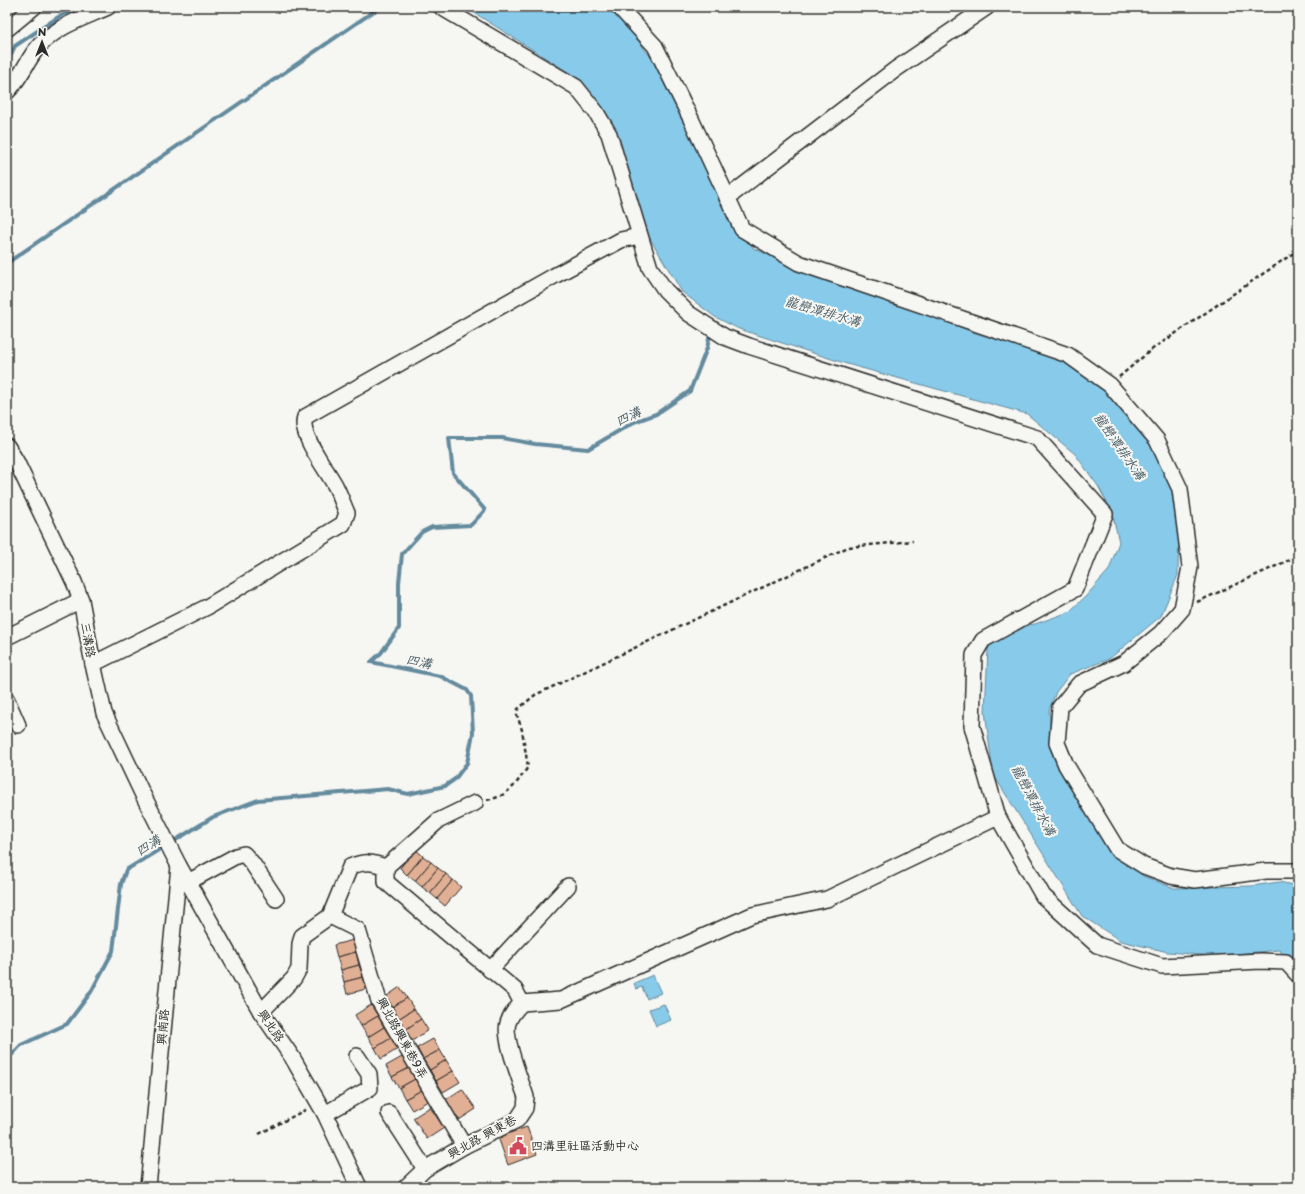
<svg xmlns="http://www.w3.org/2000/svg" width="1305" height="1194" font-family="'Playpen Sans','LXGW WenKai TC',sans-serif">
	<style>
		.water { fill: #88cae9; stroke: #638a9d }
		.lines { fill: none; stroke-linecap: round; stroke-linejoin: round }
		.stream { stroke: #638a9d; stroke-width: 4 }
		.building { fill: #e1af93; stroke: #2b2b2b }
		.minor-casing { stroke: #2b2b2b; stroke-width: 18 }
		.path { stroke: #2b2b2b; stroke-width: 2.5; stroke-dasharray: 4 3; stroke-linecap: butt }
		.minor { stroke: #f6f6f2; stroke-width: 15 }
		.labels { text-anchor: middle; stroke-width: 4; stroke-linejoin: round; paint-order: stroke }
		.street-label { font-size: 12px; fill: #2b2b2b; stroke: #f6f6f2 }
		.poi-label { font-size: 12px; fill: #2b2b2b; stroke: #f6f6f2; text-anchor: start }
		.water-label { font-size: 13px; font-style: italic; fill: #475b64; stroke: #f6f6f2 }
	</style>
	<rect width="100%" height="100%" fill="#f6f6f2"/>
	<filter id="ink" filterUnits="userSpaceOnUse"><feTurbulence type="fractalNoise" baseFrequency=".025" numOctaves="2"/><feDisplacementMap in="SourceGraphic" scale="8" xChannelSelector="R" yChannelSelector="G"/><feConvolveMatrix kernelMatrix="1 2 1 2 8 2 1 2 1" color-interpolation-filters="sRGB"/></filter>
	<g filter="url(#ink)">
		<g class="water">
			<polygon points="465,7 607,7 620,17 669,81 687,128 723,201 753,248 789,264 885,298 975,333 1033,350 1074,365 1102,381 1168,465 1179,519 1178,575 1161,616 1109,659 1070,674 1056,692 1049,710 1051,734 1065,779 1121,855 1143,876 1174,888 1252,886 1279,882 1298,886 1298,968 1279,950 1213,956 1168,952 1121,941 1082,916 993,774 985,711 988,649 998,629 1035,624 1069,612 1086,596 1109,570 1119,542 1112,512 1098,486 1075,454 1027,414 847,364 739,329 715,317 682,292 648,235 618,138 609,118 596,99 582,81"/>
			<polygon points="653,975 661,993 647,999 642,987 636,989 634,983"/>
			<polygon points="664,1004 671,1020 656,1026 649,1009"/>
		</g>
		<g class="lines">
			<g class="stream">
				<polyline points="7,63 15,46 60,16 81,7"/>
				<polyline points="7,263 380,7"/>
				<polyline points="171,843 213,817 258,800 388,789 408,794 445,786 455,779 467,763 473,733 471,696 467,690 440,676 371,662 381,653 399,628 399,583 402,554 422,532 432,527 471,525 485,510 453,473 449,438 502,438 535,444 588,449 634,422 656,414 690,391 707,348 711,330"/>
				<polyline points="7,1060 21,1045 67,1024 91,992 113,951 121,884 126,870 165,846"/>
			</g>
		</g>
		<g class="building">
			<polygon points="415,849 423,856 407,875 400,868"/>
			<polygon points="423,856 431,862 415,881 407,875"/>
			<polygon points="431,862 438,868 422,887 415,881"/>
			<polygon points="438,868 446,874 430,893 422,887"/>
			<polygon points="446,874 453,880 437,899 430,893"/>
			<polygon points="453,880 461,887 445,906 437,899"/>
			<polygon points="353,940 356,952 337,957 334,945"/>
			<polygon points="356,952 359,965 341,970 337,957"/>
			<polygon points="359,965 363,977 344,982 341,970"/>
			<polygon points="363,977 366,989 347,994 344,982"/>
			<polygon points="400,987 407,998 391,1008 384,998"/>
			<polygon points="407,998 414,1009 398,1019 391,1008"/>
			<polygon points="371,1005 378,1016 361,1026 355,1015"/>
			<polygon points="414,1009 421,1019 405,1030 398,1019"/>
			<polygon points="378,1016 384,1027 368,1037 361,1026"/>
			<polygon points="421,1019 428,1030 412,1041 405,1030"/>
			<polygon points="384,1027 391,1038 375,1048 368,1037"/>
			<polygon points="391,1038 398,1049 381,1059 375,1048"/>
			<polygon points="433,1039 440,1050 423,1059 417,1048"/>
			<polygon points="440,1050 446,1060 430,1070 423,1059"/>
			<polygon points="402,1057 409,1068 392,1077 386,1066"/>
			<polygon points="446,1060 453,1071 436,1081 430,1070"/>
			<polygon points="409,1068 415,1079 399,1088 392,1077"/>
			<polygon points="453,1071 460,1082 443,1092 436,1081"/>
			<polygon points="415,1079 422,1090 405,1099 399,1088"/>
			<polygon points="462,1089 476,1109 459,1120 445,1100"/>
			<polygon points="422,1090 428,1101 412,1110 405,1099"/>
			<polygon points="430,1107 444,1128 427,1139 413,1118"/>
			<polygon points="527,1127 537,1154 508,1165 498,1137"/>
		</g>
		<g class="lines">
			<g class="minor-casing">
				<g id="minor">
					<polyline points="441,7 576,87 596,112 609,134 650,268 665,290 688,313 725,337 749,346 1037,438 1105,514 1075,589 983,640 974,655 972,726 998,817 1043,896 1097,945 1162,966 1261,961 1286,962 1298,975"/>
					<polyline points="619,7 655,46 691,119 742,229 799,263 1068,355 1110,385 1157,440 1180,489 1190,567 1182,609 1161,633 1124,663 1079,684 1060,707 1057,743 1066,765 1117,849 1144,866 1171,876 1195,880 1266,871 1298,871"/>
					<polyline points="7,29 34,7"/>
					<path d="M 7,92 C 19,80 25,65 35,51 C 53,27 81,19 108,7"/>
					<polyline points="727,198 896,69 987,7"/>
					<polyline points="7,446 16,461 74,582 81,600 93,664 104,713 142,793 179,866 261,1012 292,1057 325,1114 359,1187"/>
					<polyline points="7,637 81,600"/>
					<path d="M 93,664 L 207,607 L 343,524 L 347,513 C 343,504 340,495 336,487 C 328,471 298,434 305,417 L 554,276 L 621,240 L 639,236"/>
					<polyline points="7,700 18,725"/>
					<path d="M 386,867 L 386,882 L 515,990 L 522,1003 C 516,1009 510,1015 508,1023 C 503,1038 521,1081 526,1097 L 525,1108 L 517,1120 L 464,1146 L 425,1169 L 406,1187"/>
					<polyline points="386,867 438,821 475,803"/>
					<polyline points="188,882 236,856 244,854 252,863 276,899"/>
					<polyline points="330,916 358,930 379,1001 464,1146"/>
					<polyline points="490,970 568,886"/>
					<polyline points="522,1003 561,1000 752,915 827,899 998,817"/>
					<path d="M 261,1012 L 294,978 L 299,969 L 300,944 L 302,936 L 330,916 L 350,867 C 364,861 372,862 386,867"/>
					<polyline points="389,1113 425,1169"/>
					<polyline points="325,1114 370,1088 369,1074 357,1056"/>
					<polyline points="148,1187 179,866"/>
				</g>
			</g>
			<g class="path">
				<polyline points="1119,377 1151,350 1298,250"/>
				<polyline points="1197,602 1298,556"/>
				<path d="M 487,800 C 509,796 516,784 528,767 L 522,730 L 517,715 L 518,709 L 535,695 L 848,547 L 913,541"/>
				<polyline points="259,1134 307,1109"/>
			</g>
			<use href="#minor" class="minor"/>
		</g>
	</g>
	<defs>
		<g id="civic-bare" transform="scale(1.38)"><path d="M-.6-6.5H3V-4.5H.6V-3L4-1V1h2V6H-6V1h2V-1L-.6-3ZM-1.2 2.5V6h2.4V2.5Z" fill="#d1495b" stroke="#f6f6f2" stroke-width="2.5" paint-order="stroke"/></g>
	</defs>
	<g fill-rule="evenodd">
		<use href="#civic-bare" x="518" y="1146"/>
	</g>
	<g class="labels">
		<g class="street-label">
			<text transform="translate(88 640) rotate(80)" y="4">三溝路</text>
			<text transform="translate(271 1026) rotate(56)" y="4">興北路</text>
			<text transform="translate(163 1027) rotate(-85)" y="4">興南路</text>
			<text transform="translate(402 1038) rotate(61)" y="4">興北路興東巷9弄</text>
			<text transform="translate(482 1137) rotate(-29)" y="4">興北路 興東巷</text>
		</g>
		<g class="poi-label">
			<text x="531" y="1150">四溝里社區活動中心</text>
		</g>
		<g class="water-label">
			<text transform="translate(823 311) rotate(16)" y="5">龍巒潭排水溝</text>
			<text transform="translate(628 416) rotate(-26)" y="5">四溝</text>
			<text transform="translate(1120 446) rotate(55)" y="5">龍巒潭排水溝</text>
			<text transform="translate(419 661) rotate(12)" y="5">四溝</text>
			<text transform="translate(1034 800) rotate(62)" y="5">龍巒潭排水溝</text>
			<text transform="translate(148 845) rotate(-32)" y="5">四溝</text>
		</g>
	</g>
	<rect width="1305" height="1194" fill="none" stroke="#f6f6f2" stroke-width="24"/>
	<rect x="12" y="12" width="1281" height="1170" fill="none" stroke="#2b2b2b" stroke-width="1.5" filter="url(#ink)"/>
	<g transform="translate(42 42)" stroke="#f6f6f2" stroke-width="3" paint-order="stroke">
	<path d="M0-3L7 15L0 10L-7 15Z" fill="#2b2b2b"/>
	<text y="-6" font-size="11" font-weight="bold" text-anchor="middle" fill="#2b2b2b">N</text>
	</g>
</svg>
